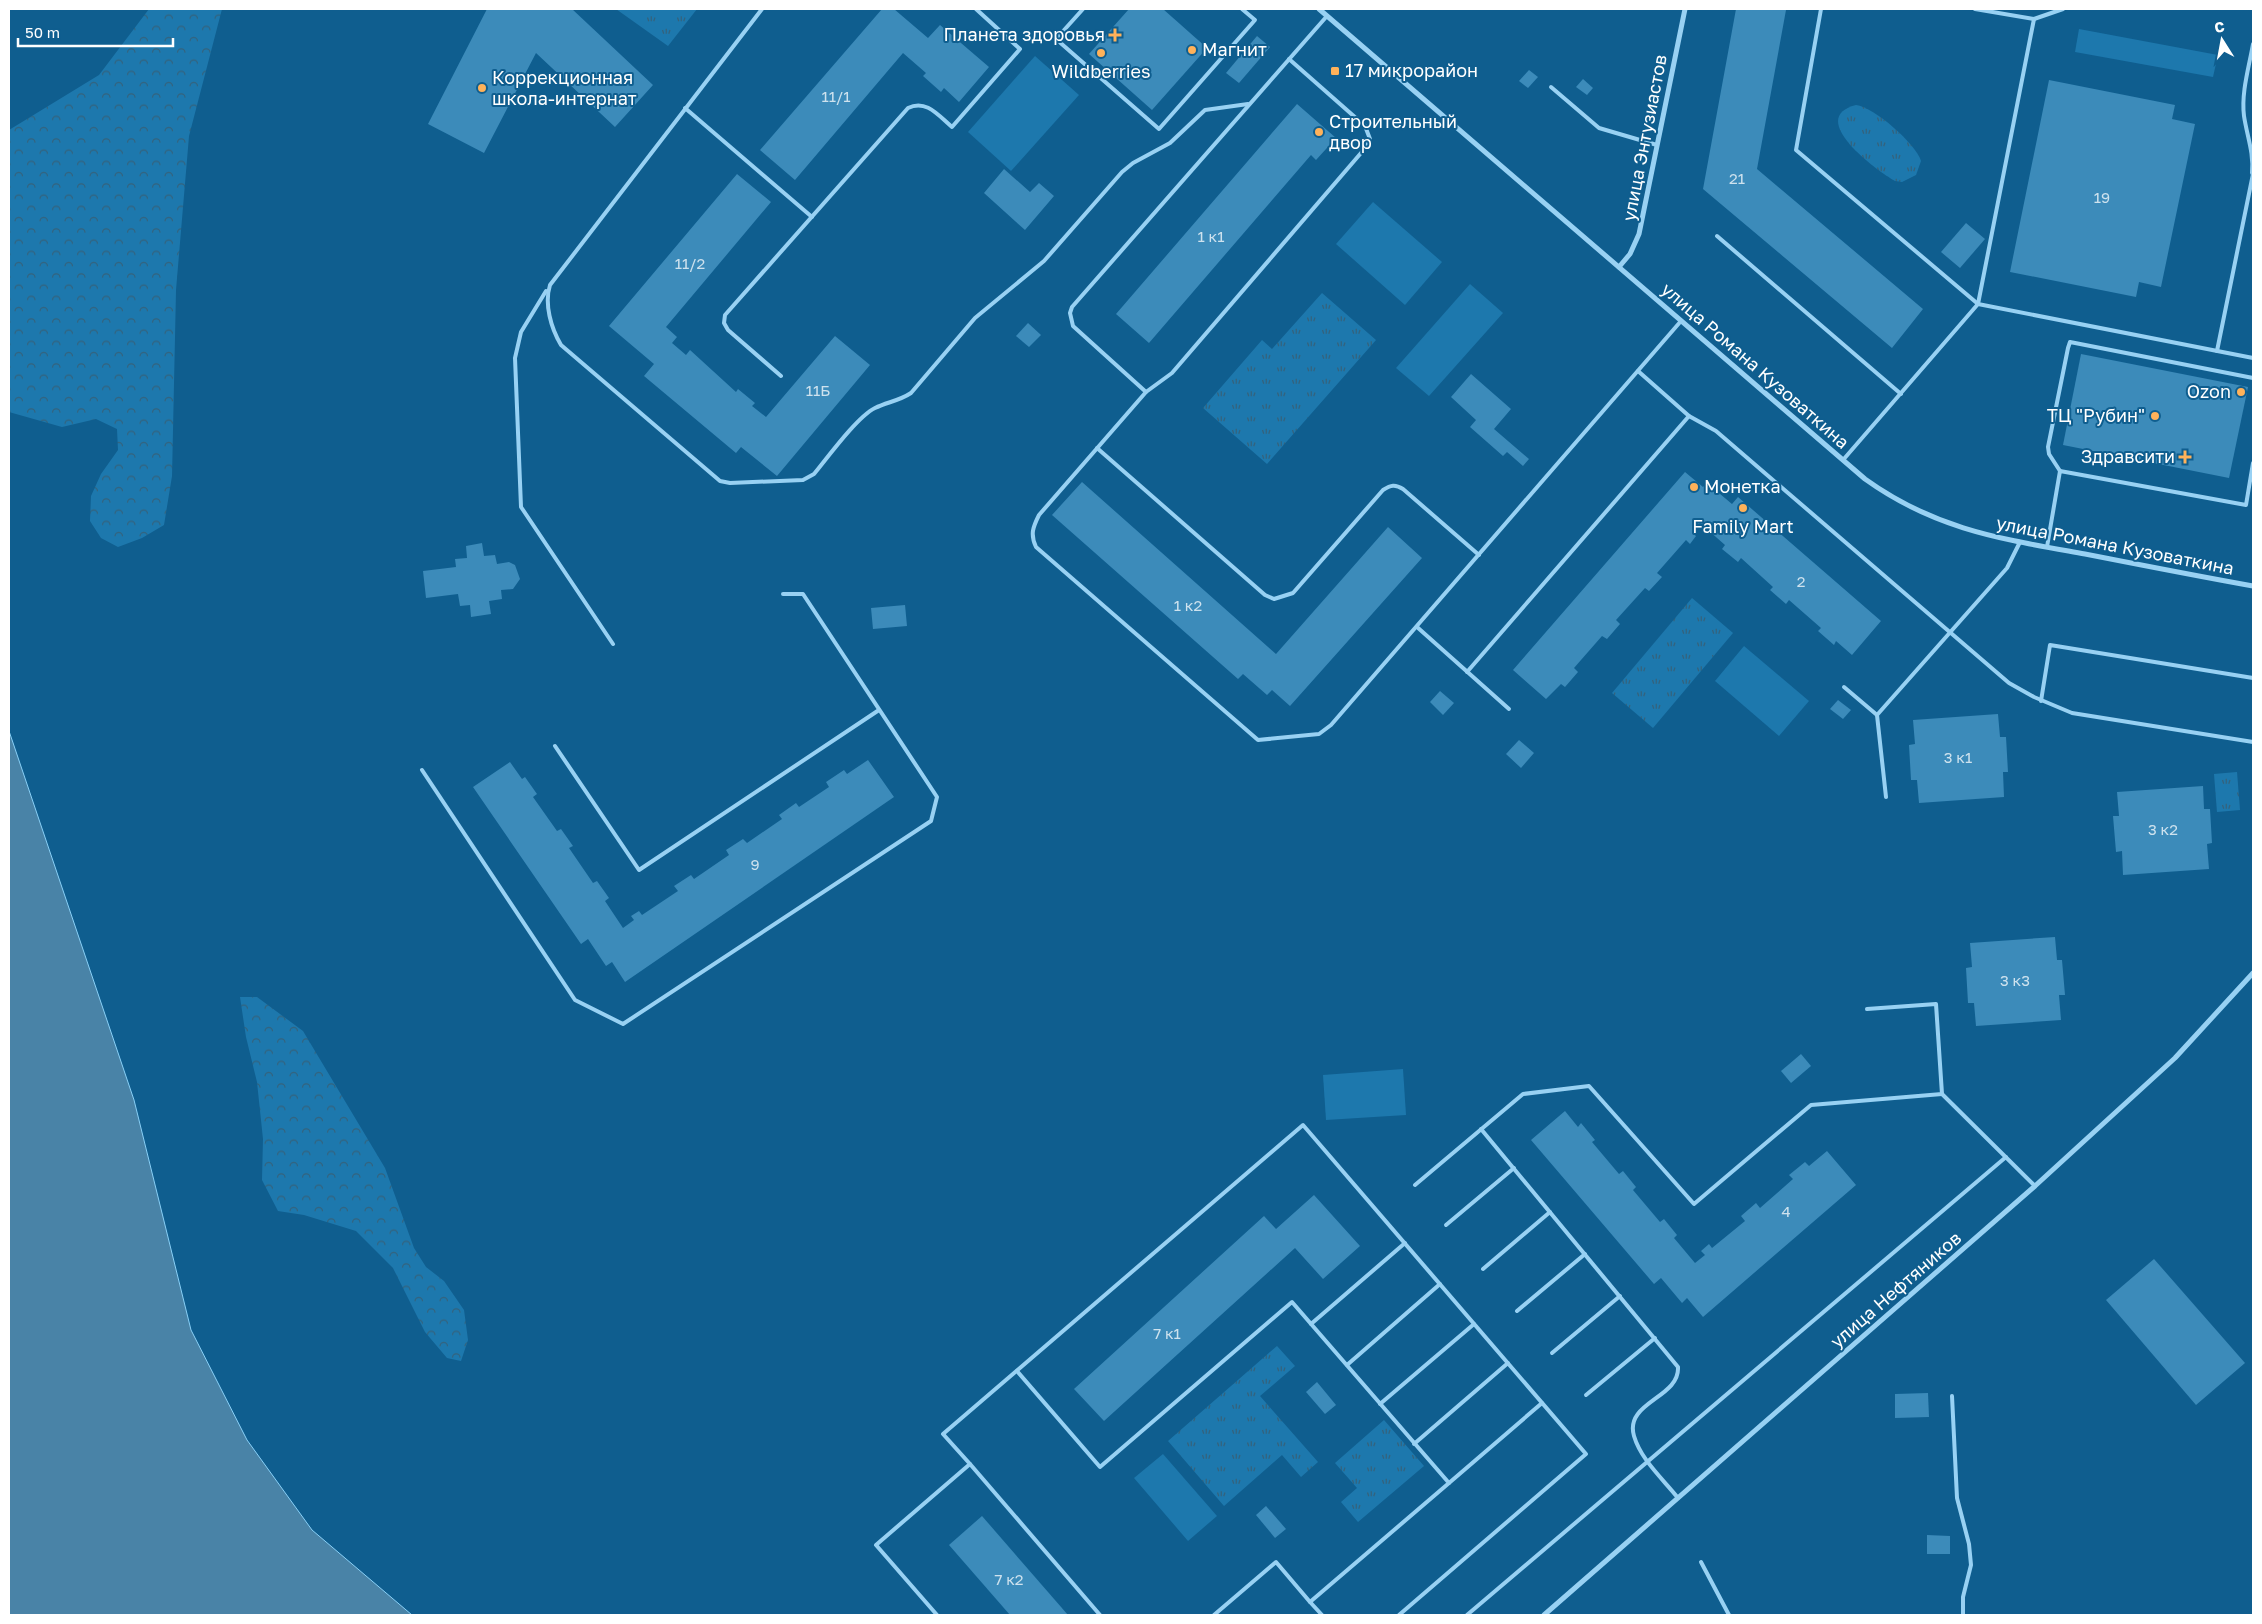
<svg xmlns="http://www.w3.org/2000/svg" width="2262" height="1624" font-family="'Golos Text',sans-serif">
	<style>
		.grass { fill: url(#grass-tufts) }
		.forest { fill: url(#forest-crowns) }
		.garden { fill: #1d78ad }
		.water { fill: #4983a7; stroke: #89d0f7 }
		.building { fill: #3c8bba }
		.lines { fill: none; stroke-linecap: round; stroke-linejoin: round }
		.service { stroke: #98d1f3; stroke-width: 4 }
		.minor { stroke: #98d1f3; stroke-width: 5 }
		.poi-dot { fill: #ffb25a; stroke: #0f5e8f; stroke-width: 2 }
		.labels { text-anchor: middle; stroke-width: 4; stroke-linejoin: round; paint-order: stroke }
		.number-label { font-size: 15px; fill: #cee2ee }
		.poi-label { font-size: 18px; fill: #fff; stroke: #0f5e8f; text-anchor: start }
		.street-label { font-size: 18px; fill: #fff; stroke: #0f5e8f }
	</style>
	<defs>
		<pattern id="grass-tufts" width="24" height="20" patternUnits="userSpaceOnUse" patternTransform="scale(1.25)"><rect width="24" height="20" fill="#1d78ad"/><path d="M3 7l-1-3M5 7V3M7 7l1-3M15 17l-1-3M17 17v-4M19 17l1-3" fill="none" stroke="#34627c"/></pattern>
		<pattern id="forest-crowns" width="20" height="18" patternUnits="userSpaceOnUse" patternTransform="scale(1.25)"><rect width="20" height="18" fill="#1d78ad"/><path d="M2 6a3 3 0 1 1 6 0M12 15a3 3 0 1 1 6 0" fill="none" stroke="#34627c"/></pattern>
	</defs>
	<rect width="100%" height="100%" fill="#0f5e8f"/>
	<g class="grass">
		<polygon points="616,9 697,9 668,46"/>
		<path d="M 1856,105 C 1874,107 1916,144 1921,161 L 1916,175 L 1902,182 L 1895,181 C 1877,171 1805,118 1856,105 Z"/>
		<polygon points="1322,293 1376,340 1267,464 1203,408 1262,340 1272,349"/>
		<polygon points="1692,598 1733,633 1653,728 1612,693"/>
		<polygon points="2237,772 2240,810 2217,812 2214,774"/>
		<polygon points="1277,1346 1295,1366 1260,1396 1318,1462 1301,1477 1282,1455 1224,1506 1168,1441"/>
		<polygon points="1384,1420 1424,1466 1358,1522 1341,1502 1357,1488 1335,1463"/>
	</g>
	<g class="forest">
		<polygon points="149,9 222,9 189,136 176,290 172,476 164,525 142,538 118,547 101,538 90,521 91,496 101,474 118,450 117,429 96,419 62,427 9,412 9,130 99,75"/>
		<polygon points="240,997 257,997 303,1031 385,1168 414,1248 426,1267 444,1281 464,1310 468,1340 461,1361 447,1358 425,1332 393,1268 356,1231 304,1215 278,1211 262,1180 263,1139 257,1082 246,1037"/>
	</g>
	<g class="garden">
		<polygon points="2079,29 2218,55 2213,77 2075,52"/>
		<polygon points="1035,56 1079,95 1011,171 968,132"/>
		<polygon points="1373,202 1442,262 1405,305 1336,244"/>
		<polygon points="1470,284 1503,313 1429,396 1396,368"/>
		<polygon points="1744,646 1809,701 1779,736 1715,681"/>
		<polygon points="1403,1069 1406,1115 1326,1120 1323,1075"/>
		<polygon points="1163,1454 1217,1516 1188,1541 1134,1478"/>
	</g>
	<polygon class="water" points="9,731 134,1100 191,1330 247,1440 312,1530 412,1615 9,1615"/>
	<g class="building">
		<polygon points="487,9 572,9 653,85 615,127 536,53 484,153 428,124"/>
		<polygon points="882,9 894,9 928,38 940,25 989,67 959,102 944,88 941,92 923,76 926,73 903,53 795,180 760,150"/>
		<polygon points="1129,9 1163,9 1207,48 1152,110 1089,54"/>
		<polygon points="1736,9 1786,10 1757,169 1923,309 1892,348 1703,189"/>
		<polygon points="1257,36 1270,47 1239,83 1226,73"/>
		<polygon points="1529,70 1538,77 1528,88 1519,81"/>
		<polygon points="1583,79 1593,88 1587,95 1576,87"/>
		<polygon points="2049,80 2175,105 2172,119 2195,124 2161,287 2139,282 2136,297 2010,272"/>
		<polygon points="1297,104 1336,138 1316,160 1311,155 1149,343 1116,314"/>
		<polygon points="1004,169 1030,192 1039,183 1054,196 1025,230 984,193"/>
		<polygon points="737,174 771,202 666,327 677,337 672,343 686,355 690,350 736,392 738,389 755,403 752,406 766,417 835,336 870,365 777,476 741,447 736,453 644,376 654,364 609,326"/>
		<polygon points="1966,223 1985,239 1960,268 1941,252"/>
		<polygon points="1028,323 1041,335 1029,347 1016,336"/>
		<polygon points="2081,354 2248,387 2229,478 2063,445"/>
		<polygon points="1471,374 1511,409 1494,429 1529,459 1523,466 1507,452 1503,456 1470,427 1476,420 1451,397"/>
		<polygon points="1685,472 1703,487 1707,483 1732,504 1738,497 1881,621 1852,655 1836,641 1834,645 1818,631 1821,628 1789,600 1786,604 1770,590 1773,587 1741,558 1738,562 1722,549 1725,545 1700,523 1692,533 1696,536 1690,544 1686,540 1657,573 1662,577 1649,591 1645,588 1616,620 1620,624 1607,639 1602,636 1574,668 1578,672 1565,687 1561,684 1546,699 1513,670"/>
		<polygon points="1082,482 1276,654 1388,527 1422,558 1290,706 1272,690 1267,695 1243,674 1238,679 1052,515"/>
		<polygon points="482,543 484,556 495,555 497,564 509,562 515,565 520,579 513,589 501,590 502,599 489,601 491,614 471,617 470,605 460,606 458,594 426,598 423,571 456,567 455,559 467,558 466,546"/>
		<polygon points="905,605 907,626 873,629 871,608"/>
		<polygon points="1440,691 1454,703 1443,715 1430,702"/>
		<polygon points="1838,700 1851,710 1843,719 1830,709"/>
		<polygon points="1998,714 2000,737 2006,737 2008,772 2003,772 2004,797 1919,803 1917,780 1911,780 1909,745 1915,744 1913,720"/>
		<polygon points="1519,740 1534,753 1521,768 1506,754"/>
		<polygon points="868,760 894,797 625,982 612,962 606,966 588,939 581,944 473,787 510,762 522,779 525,777 537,794 533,797 557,831 561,829 573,846 569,848 593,883 597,881 609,898 605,901 623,928 634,920 631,916 639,911 642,915 678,891 674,886 691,875 694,879 729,855 726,850 743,839 747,843 782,819 779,815 796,803 799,807 829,787 826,782 844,770 847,774"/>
		<polygon points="2203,786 2204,809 2210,809 2212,843 2207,844 2209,869 2123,875 2122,851 2116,852 2113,816 2119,816 2117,792"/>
		<polygon points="2055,937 2057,960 2062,960 2065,995 2059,995 2061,1020 1976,1026 1974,1003 1968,1003 1966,968 1972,967 1970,943"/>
		<polygon points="1801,1054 1811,1066 1791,1083 1781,1071"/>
		<polygon points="1565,1111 1578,1127 1581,1123 1595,1140 1592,1142 1619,1174 1623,1171 1636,1187 1633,1190 1660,1222 1664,1219 1677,1235 1674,1238 1695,1263 1705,1255 1701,1251 1709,1244 1712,1248 1745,1221 1741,1216 1756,1203 1760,1208 1793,1179 1789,1175 1805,1162 1809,1166 1827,1151 1856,1185 1703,1317 1687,1298 1682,1303 1661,1278 1654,1284 1531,1140"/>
		<polygon points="1314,1195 1360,1246 1323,1279 1295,1248 1104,1421 1074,1389 1264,1216 1276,1229"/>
		<polygon points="2154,1259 2245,1363 2196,1405 2106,1300"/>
		<polygon points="1317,1382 1336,1405 1325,1414 1306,1392"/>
		<polygon points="1928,1393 1929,1417 1895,1418 1895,1394"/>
		<polygon points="1266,1506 1286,1529 1275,1538 1256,1515"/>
		<polygon points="982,1516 1068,1615 1010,1615 949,1545"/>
		<polygon points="1927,1535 1950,1536 1950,1554 1927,1554"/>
	</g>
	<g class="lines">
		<g class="service">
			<path d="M 762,9 L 550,285 C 544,304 551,328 561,345 L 720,481 L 730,483 L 803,480 L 814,474 C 828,457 857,417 875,408 C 887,402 899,401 911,393 L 975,318 L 1044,261 L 1122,172 L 1133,163 L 1170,143 L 1205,110 L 1248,104"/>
			<polyline points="1083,9 1056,39 1159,129 1255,20 1242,9"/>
			<polyline points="1821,9 1796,150 1978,304 1843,460"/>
			<polyline points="1975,9 2034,19 2063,9"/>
			<polyline points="2034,19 1978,304 2253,358"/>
			<path d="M 1289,59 L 1365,126 L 1370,139 L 1367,146 L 1172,373 L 1146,392 L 1039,515 C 1033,527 1030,534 1036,547 L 1258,740 L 1319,734 L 1331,725 L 1681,321"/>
			<polyline points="1551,87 1599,128 1657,145"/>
			<polyline points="685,108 812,217"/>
			<path d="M 2252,173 C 2254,153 2247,136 2244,116 C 2241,93 2249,67 2253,44"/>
			<polyline points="1717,236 1901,394"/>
			<polyline points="546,291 521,332 515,358 521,507 613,644"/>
			<polyline points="2217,351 2253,174"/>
			<polyline points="1638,371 1689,416"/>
			<path d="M 781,376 L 728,330 L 724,323 L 725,315 L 908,108 C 926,99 938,115 952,127 L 1020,49 L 976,9"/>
			<polyline points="1146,392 1073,326 1070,313 1072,307 1327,16"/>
			<path d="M 1097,448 L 1265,595 L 1274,599 L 1293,593 L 1383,490 C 1391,485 1395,484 1403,489 L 1479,555"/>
			<polyline points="2060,471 2049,454 2048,447 2068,348 2070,342 2253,378"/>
			<polyline points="2047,547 2060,471 2246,505 2253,463"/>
			<polyline points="1417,627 1509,709"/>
			<polyline points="1467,672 1689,416 1716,431 2009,683 2034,697 2072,713 2253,742"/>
			<polyline points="1844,687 1877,715"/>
			<polyline points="2041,701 2050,645 2253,678"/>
			<polyline points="555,746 639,870 879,710"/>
			<polyline points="422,770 575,1000 623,1024 931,821 937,797 803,594 783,594"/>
			<polyline points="1886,797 1877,715 2007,568 2020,542"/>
			<polyline points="1942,1094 2035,1186"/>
			<path d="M 1481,1129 L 1678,1367 C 1680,1398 1624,1402 1634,1436 C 1641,1460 1663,1479 1678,1498"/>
			<polyline points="1415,1185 1523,1094 1589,1086 1694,1204 1811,1105 1942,1094 1936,1004 1867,1009"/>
			<polyline points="1446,1225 1514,1168"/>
			<polyline points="1483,1269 1550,1212"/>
			<polyline points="1517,1311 1585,1254"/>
			<polyline points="1311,1324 1405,1243"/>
			<polyline points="1552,1353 1620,1296"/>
			<polyline points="1347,1365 1440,1284"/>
			<polyline points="1017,1371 1100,1467 1292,1302 1449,1483 1310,1602 1322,1615"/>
			<polyline points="1586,1395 1655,1338"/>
			<polyline points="1952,1396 1957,1498 1969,1544 1971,1565 1963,1597 1963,1615"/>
			<polyline points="1380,1404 1474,1324"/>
			<polyline points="1414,1444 1508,1363"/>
			<polyline points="970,1464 1100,1615"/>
			<polyline points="1449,1483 1542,1403"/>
			<polyline points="1701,1562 1729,1615"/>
			<polyline points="937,1615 876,1545 970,1464 943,1434 1303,1125 1586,1454 1399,1615"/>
			<polyline points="1214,1615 1276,1562 1310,1602"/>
			<polyline points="1467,1615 2006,1157"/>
		</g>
		<g class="minor">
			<path d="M 1319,9 L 1865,479 C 1936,530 2002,539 2085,554 C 2141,565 2197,576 2253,586"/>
			<polyline points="1619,267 1630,254 1639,234 1685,9"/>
			<polyline points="1544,1615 2035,1186 2175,1058 2253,973"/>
		</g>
	</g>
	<g class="poi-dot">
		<path d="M1112.5 27.5h5v5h5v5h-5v5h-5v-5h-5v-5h5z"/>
		<circle cx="1192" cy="50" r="5"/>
		<circle cx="1101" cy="53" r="5"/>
		<rect x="1330" y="66" width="10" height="10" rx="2.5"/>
		<circle cx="482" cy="88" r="5"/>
		<circle cx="1319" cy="132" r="5"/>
		<circle cx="2241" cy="392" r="5"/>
		<circle cx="2155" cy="416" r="5"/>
		<path d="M2182.5 449.5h5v5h5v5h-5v5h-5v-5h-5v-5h5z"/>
		<circle cx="1694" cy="487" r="5"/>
		<circle cx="1743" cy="508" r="5"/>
	</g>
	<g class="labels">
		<g class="number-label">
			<text x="836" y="102">11/1</text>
			<text x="1737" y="184">21</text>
			<text x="2102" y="203">19</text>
			<text x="1211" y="242">1 к1</text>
			<text x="690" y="269">11/2</text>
			<text x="818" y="396">11Б</text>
			<text x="1801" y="587">2</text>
			<text x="1188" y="611">1 к2</text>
			<text x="1958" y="763">3 к1</text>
			<text x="2163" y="835">3 к2</text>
			<text x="755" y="870">9</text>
			<text x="2015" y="986">3 к3</text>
			<text x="1786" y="1217">4</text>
			<text x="1167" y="1339">7 к1</text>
			<text x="1009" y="1585">7 к2</text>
		</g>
		<g class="poi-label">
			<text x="1105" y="41" text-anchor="end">Планета здоровья</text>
			<text x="1202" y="56">Магнит</text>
			<text x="1345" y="77">17 микрорайон</text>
			<text x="1101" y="78" text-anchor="middle">Wildberries</text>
			<text x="492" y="84">Коррекционная<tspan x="492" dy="21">школа-интернат</tspan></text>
			<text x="1329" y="128">Строительный<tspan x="1329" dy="21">двор</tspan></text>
			<text x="2231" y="398" text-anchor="end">Ozon</text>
			<text x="2145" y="422" text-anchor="end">ТЦ "Рубин"</text>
			<text x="2175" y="463" text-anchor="end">Здравсити</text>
			<text x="1704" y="493">Монетка</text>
			<text x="1743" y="533" text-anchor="middle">Family Mart</text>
		</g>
		<g class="street-label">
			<text transform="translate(1645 138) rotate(-79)" y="6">улица Энтузиастов</text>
			<text transform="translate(1755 366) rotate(41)" y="6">улица Романа Кузоваткина</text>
			<text transform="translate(2115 546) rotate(11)" y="6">улица Романа Кузоваткина</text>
			<text transform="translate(1896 1290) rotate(-41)" y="6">улица Нефтяников</text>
		</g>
	</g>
	<rect width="2262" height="1624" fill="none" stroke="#ffffff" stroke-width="20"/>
	<g transform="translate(2222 40) rotate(349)" stroke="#0f5e8f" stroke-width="4" paint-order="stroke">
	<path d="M0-4L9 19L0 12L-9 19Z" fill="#ffffff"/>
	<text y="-8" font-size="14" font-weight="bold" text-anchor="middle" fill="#ffffff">С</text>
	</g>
	<path d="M18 38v8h155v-8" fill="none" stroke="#ffffff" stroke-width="2.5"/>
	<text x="25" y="38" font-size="15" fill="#ffffff" stroke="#0f5e8f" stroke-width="4" paint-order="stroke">50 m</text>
</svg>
